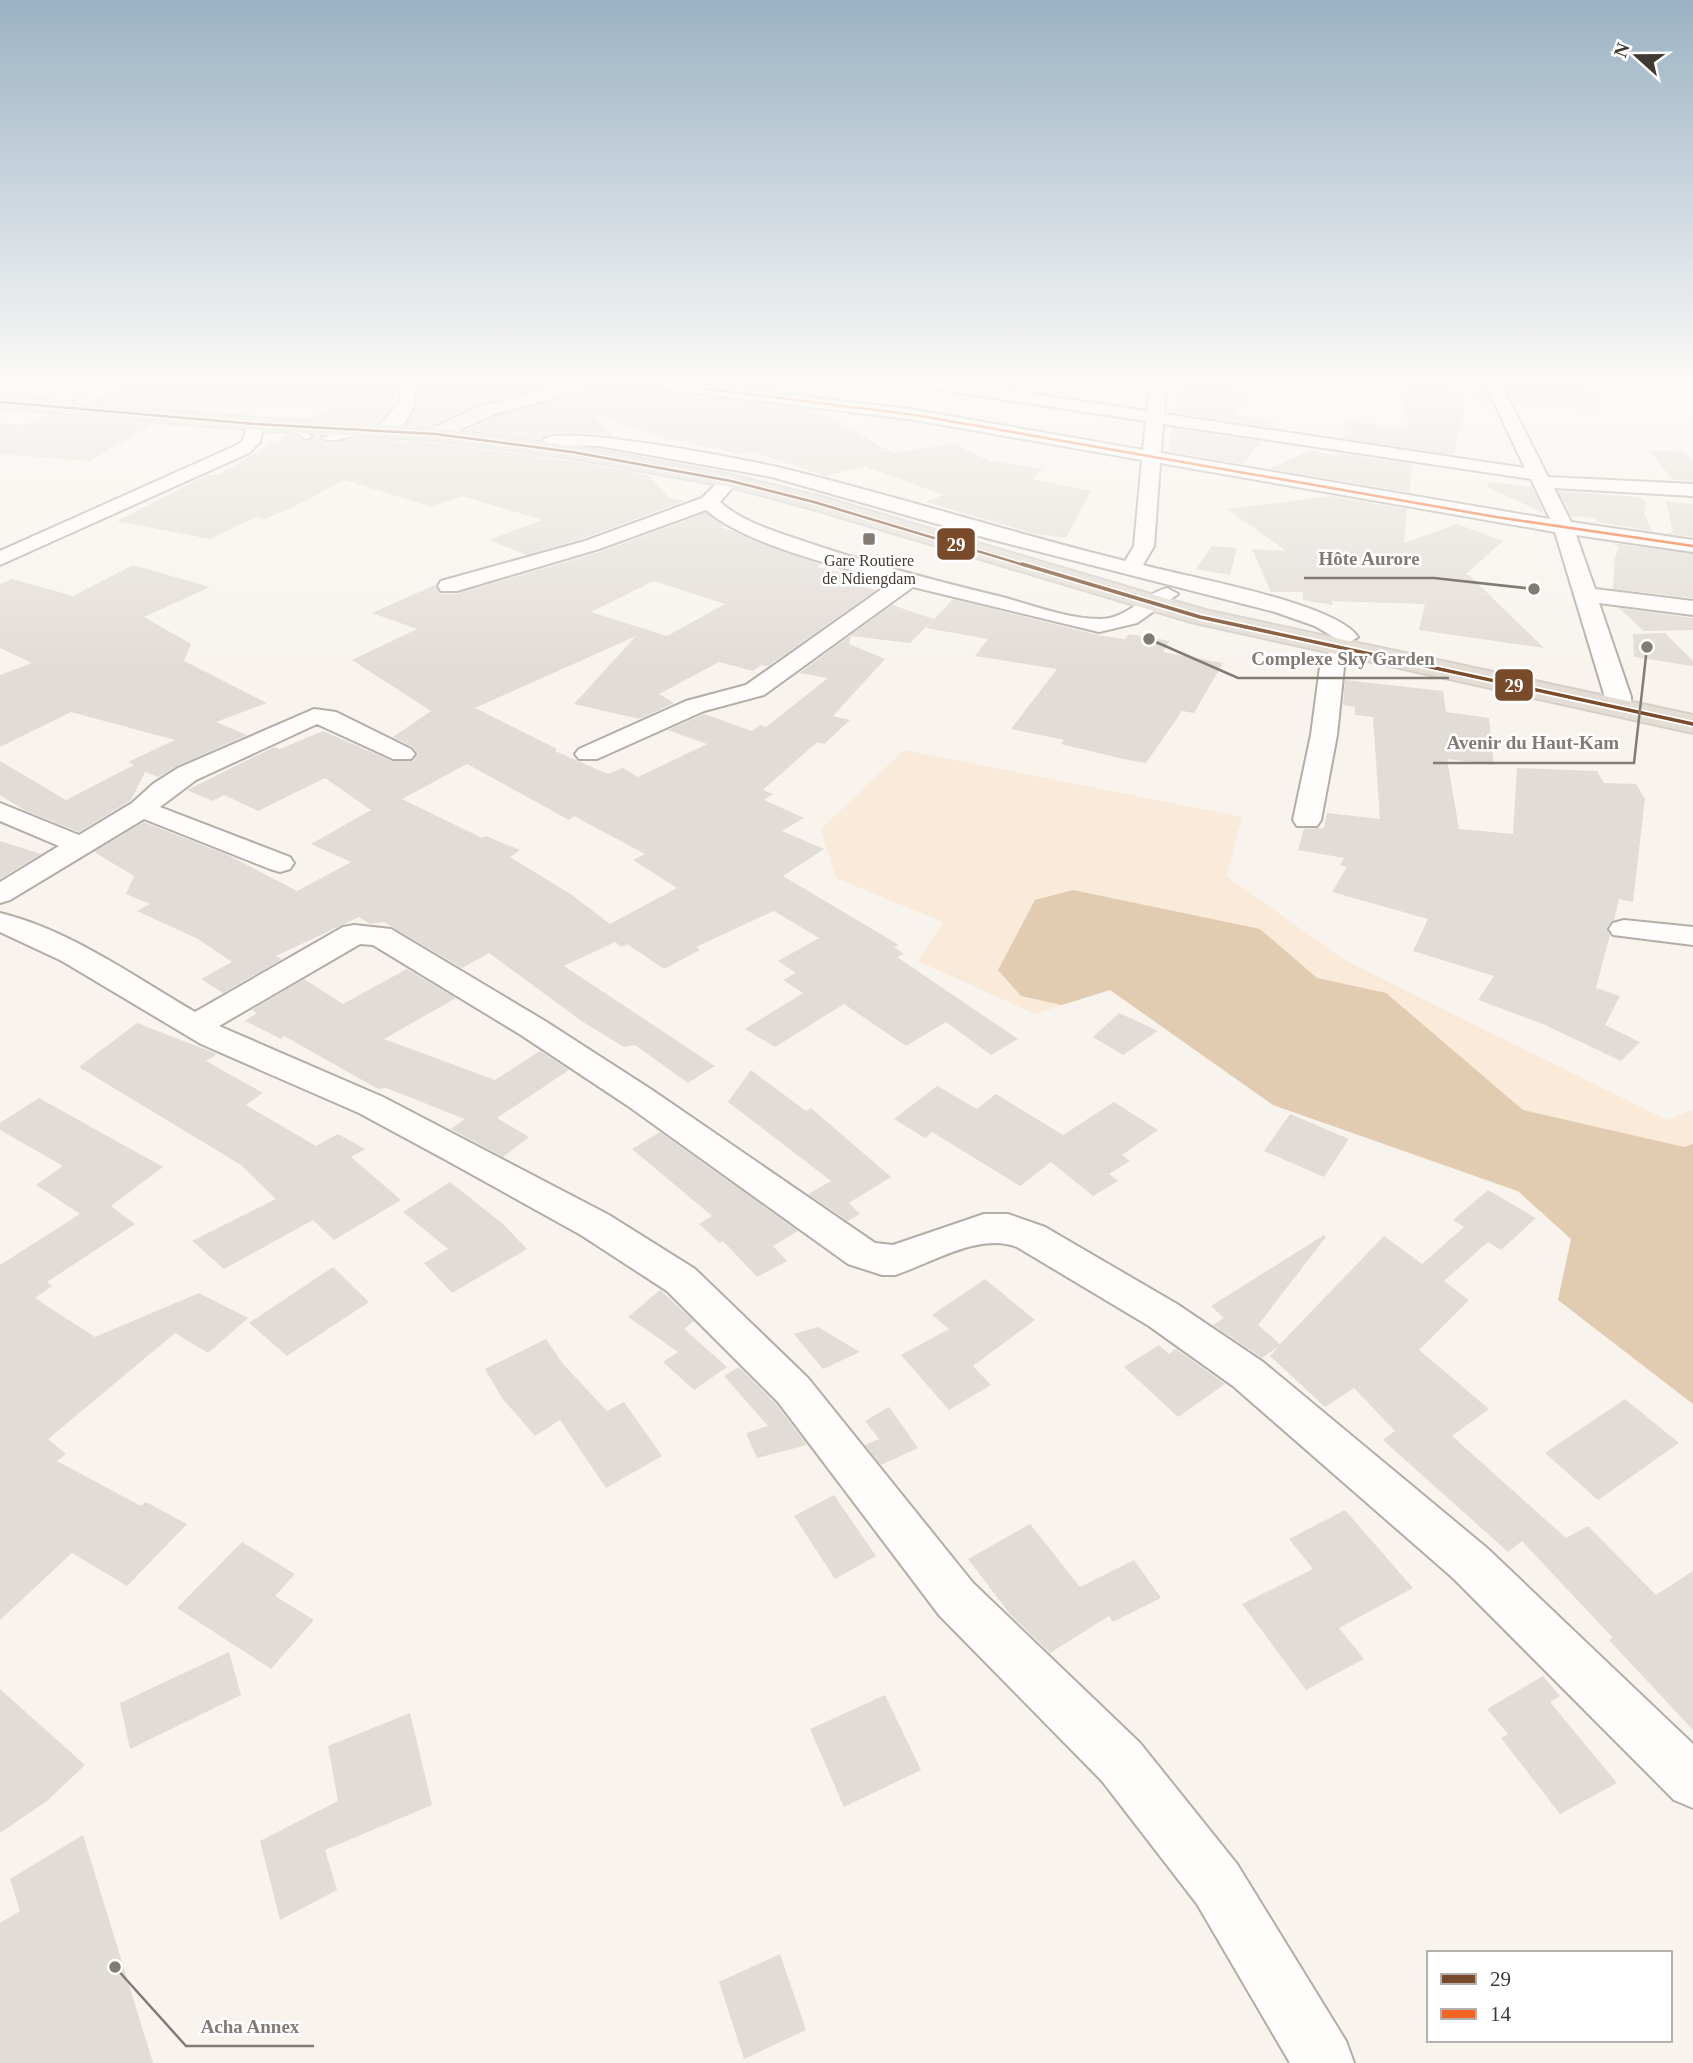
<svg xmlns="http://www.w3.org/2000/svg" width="1693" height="2063" font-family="Georgia,serif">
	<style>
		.green { fill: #f9ead9 }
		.forest { fill: #e1ccb2 }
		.building { fill: #e2dcd6; fill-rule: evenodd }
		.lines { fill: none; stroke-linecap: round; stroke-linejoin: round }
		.lane-casing { stroke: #b2ada6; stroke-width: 3 }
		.street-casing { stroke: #b2ada6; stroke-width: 4 }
		.secondary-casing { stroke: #b2ada6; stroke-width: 4 }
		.highway-casing { stroke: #d3d0cc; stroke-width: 4 }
		.lane { fill: #fefdfc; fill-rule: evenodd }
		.street { fill: #fefdfc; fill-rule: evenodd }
		.secondary { fill: #f6f3f0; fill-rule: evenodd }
		.highway { fill: #e4ddd4; fill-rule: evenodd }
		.bus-1-far1-casing { stroke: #fff; stroke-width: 5 }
		.bus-1-casing { stroke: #fff; stroke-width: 7 }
		.bus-2-casing { stroke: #fff; stroke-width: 5 }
		.bus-1-far1 { stroke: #7a4b2a; stroke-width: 2.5 }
		.bus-1 { stroke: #7a4b2a; stroke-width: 3.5 }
		.bus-2 { stroke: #f26522; stroke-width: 2.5 }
		.poi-dot { fill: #817b74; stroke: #fff; stroke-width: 2.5 }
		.labels { text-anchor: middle; stroke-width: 5; stroke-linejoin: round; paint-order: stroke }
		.far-poi-label { font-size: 16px; fill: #413a33; stroke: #fff }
		.leader { fill: none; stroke: #817b74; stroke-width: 2.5 }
		.callout-dot { fill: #817b74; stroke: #fff; stroke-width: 2.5 }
		.callout-label { font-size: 19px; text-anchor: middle; font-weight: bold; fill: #817b74; stroke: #fff; stroke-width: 5; stroke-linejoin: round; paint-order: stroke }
		.line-badge { stroke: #fff; stroke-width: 2.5 }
		.badge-label { font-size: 19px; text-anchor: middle; font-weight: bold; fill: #fff }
	</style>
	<rect width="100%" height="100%" fill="#f8f3ed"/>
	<polygon class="green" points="904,750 1242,817 1226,876 1346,961 1667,1120 1693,1110 1693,1404 1558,1300 1571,1239 1518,1192 1273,1105 1110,990 1035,1014 918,961 943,922 836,878 821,829"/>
	<polygon class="forest" points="1073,890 1260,929 1317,978 1386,993 1523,1110 1684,1147 1693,1144 1693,1404 1558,1300 1571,1239 1518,1191 1273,1105 1110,990 1062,1005 1021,996 998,970 1035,900"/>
	<g class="building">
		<polygon points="137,382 393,382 397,401 378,422 311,418 330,406 186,405 178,409 100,402"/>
		<polygon points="415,382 563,382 477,404 432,425 407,424 417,400"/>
		<polygon points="604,382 636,382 646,390 819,411 893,453 954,444 989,461 1043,469 1032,479 1091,491 1066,538 1036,534 926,502 943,495 865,466 825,476 751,451 737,455 713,446 708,448 684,440 677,442 593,414 613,436 556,433 541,439 467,430 493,417 600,389"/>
		<polygon points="701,382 768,382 786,392"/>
		<polygon points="1187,382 1241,382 1234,395 1247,397 1234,415 1277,421 1272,427 1174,413 1176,401"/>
		<polygon points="1402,382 1469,386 1454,455 1341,438 1347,421 1408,428"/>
		<polygon points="1473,382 1481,382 1491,402 1472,401"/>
		<polygon points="1503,382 1589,382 1602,410 1514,404"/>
		<polygon points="49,415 153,424 89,461 0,454 0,423 23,425"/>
		<polygon points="1172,428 1261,441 1242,464 1169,451"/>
		<polygon points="287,434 295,435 306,442 314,436 331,443 354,438 435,443 572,461 648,475 669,498 685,501 584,538 527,555 489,540 542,520 462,496 431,507 345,480 293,507 265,519 256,517 210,539 117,521 207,475 219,475"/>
		<polygon points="1311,450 1335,456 1336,453 1412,464 1409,492 1269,469"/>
		<polygon points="1649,450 1685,452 1693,461 1693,481 1673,480"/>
		<polygon points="1489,482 1532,487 1544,513 1487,487"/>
		<polygon points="1558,491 1638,497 1646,501 1644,513 1652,531 1596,522 1596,518 1571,516"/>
		<polygon points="1331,496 1407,509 1404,543 1457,524 1503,541 1465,575 1469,575 1544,648 1419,630 1425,604 1331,601 1333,605 1303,600 1303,592 1271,592 1252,549 1286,551 1227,509"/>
		<polygon points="1666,501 1693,504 1693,537 1668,534 1673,532"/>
		<path d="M 706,513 L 724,526 L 721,527 L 821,564 L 817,567 L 873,580 L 863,587 L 876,590 L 768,666 L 761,665 L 753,671 L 719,662 L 659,694 L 674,703 L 640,719 L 574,704 L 636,636 L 475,708 L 557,749 L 555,751 L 608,774 L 623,768 L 638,777 L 707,744 L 668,730 L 704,714 L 752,731 L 760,725 L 766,727 L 828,678 L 799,673 L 892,605 L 934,619 L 910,643 L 851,636 L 849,644 L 885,659 L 833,716 L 850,720 L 824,744 L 817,742 L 763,790 L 773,794 L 764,800 L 804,818 L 782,831 L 824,849 L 783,876 L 899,945 L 894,947 L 904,954 L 897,957 L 1018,1039 L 991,1055 L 946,1022 L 906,1046 L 844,1004 L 775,1047 L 745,1029 L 803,993 L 783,980 L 796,973 L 778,961 L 819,938 L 774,911 L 696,947 L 700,950 L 664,969 L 627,944 L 622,947 L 615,942 L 564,966 L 715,1066 L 688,1083 L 635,1045 L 624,1047 L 583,1022 L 489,953 L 462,968 L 392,927 L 384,922 L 370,924 L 359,917 L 276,956 L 282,959 L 223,993 L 201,979 L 232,962 L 198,939 L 137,911 L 150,904 L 126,894 L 134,876 L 94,852 L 144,822 L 228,855 L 297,891 L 351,862 L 311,844 L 371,810 L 325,778 L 258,811 L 224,795 L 213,801 L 187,790 L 274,747 L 280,749 L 323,731 L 392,761 L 413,761 L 418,754 L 413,747 L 393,737 L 431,711 L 352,660 L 417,629 L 372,613 L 435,585 L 441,594 L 456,594 L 600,552 ZM 654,581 L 725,604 L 667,636 L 591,612 ZM 467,764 L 569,820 L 574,816 L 645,854 L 633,860 L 677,888 L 610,924 L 572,895 L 510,857 L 520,850 L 486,836 L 482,838 L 402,799 Z"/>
		<polygon points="1611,543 1693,554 1693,598 1613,589 1615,558 1619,547"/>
		<polygon points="1212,546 1237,548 1230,575 1196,569"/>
		<polygon points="133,565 210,587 144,617 191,644 184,661 267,703 216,722 247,735 177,766 158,777 145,772 131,800 79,832 26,811 0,795 0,761 66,800 134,765 128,762 175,740 71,712 0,747 0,675 32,663 0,648 0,584 12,579 73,596"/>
		<polygon points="953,599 1098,635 1125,639 1129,634 1170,641 1163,652 1223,663 1194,713 1182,711 1146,763 1123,759 1061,744 1064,740 1011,729 1057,669 975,656 988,639 926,628"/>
		<polygon points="1619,608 1693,618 1693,630 1644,631"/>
		<polygon points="1665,633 1693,661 1693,666 1634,657 1633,634"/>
		<polygon points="1345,680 1443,691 1446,712 1489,718 1494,765 1447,759 1459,829 1513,834 1517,768 1597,771 1604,783 1636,784 1645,799 1633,902 1619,899 1614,920 1607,928 1610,935 1596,988 1620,996 1605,1025 1640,1042 1621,1061 1543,1024 1478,1000 1494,976 1413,951 1428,919 1332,892 1347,867 1340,865 1344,858 1298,850 1304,829 1324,828 1327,813 1380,819 1373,717 1355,715 1355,707 1343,705"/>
		<polygon points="0,841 41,854 0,879"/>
		<polygon points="407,969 456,998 384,1039 495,1080 540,1051 569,1070 497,1118 529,1137 503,1157 451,1129 465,1119 386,1088 378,1089 284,1036 281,1039 245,1021 257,1013 252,1010 304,979 343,1004"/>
		<polygon points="1119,1013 1158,1031 1123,1055 1093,1037"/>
		<polygon points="137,1023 217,1054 206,1061 263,1093 246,1105 316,1146 338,1134 365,1149 351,1157 401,1200 334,1240 313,1220 224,1269 192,1241 276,1199 241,1165 79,1067"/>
		<polygon points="751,1070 806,1111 811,1108 891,1177 849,1203 860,1214 848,1221 808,1194 831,1181 728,1102"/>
		<polygon points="937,1086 977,1109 996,1094 1063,1135 1114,1102 1158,1130 1122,1155 1130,1161 1109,1174 1118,1181 1093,1196 1051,1162 1020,1186 932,1132 925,1138 894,1119"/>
		<polygon points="39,1098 163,1167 111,1206 135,1224 47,1282 52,1286 35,1298 95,1337 199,1293 248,1318 208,1353 175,1333 48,1439 66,1454 57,1461 141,1506 146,1502 187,1524 127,1586 72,1553 0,1620 0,1265 80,1214 36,1185 63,1166 0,1130 0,1123"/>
		<polygon points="1290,1114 1349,1139 1324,1177 1264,1151"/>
		<polygon points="660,1132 798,1231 773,1246 787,1261 757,1277 723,1241 720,1243 699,1224 712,1216 632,1149"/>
		<polygon points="450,1182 503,1224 527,1249 452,1293 424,1263 448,1249 403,1212"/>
		<polygon points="1488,1190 1536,1218 1501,1250 1488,1242 1444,1281 1469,1300 1419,1350 1489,1409 1452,1436 1566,1538 1588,1526 1656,1595 1693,1571 1693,1730 1609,1640 1613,1638 1522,1541 1508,1552 1383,1440 1395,1431 1354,1388 1325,1407 1270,1356 1279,1346 1262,1358 1213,1325 1224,1318 1211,1306 1324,1235 1326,1237 1258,1325 1280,1344 1384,1236 1422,1264 1464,1227 1453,1220"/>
		<polygon points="333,1267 369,1302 287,1356 249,1323"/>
		<polygon points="985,1279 1035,1320 973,1366 991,1385 949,1410 901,1355 949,1329 932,1315"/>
		<polygon points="660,1290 694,1321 684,1329 727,1367 694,1390 663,1362 678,1352 628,1317"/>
		<polygon points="818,1327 860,1352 823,1369 794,1334"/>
		<polygon points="546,1339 563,1364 607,1411 624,1402 662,1456 606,1488 560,1420 535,1436 502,1398 485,1369"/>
		<polygon points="1159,1345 1169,1354 1176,1349 1225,1384 1178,1417 1124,1367"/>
		<polygon points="739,1367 776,1404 807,1445 757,1458 746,1433 768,1426 724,1376"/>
		<polygon points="1625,1399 1679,1443 1598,1500 1545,1453"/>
		<polygon points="889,1407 918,1448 881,1465 865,1445 879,1439 865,1421"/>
		<polygon points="834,1495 876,1556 835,1579 794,1516"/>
		<polygon points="1345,1510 1413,1588 1339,1628 1364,1659 1306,1690 1242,1604 1313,1569 1289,1539"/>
		<polygon points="1030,1524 1080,1587 1134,1560 1161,1598 1113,1622 1109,1616 1050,1653 1010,1614 968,1559"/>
		<polygon points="242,1542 295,1574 275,1596 314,1620 271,1669 177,1608"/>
		<polygon points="229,1652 241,1695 130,1749 120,1703"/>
		<polygon points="1543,1676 1560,1696 1550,1702 1617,1783 1560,1814 1501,1738 1508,1734 1487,1709"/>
		<polygon points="0,1689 85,1765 47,1801 0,1833"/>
		<polygon points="885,1695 921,1770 844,1807 810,1729"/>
		<polygon points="410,1713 432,1805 325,1850 337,1890 280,1920 260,1841 338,1801 328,1746"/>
		<polygon points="83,1835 153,2063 0,2063 0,1923 20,1911 10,1879"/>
		<polygon points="780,1954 806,2030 744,2059 719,1982"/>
	</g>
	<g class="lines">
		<g class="lane-casing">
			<g id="lane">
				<polygon points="289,423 295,423 312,437 305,439 289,427"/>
				<path d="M 363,427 L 366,431 C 353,436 334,444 321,438 Z"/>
			</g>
		</g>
		<g class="street-casing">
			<g id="street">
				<polygon points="112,382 132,382 89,405 83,407 75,402"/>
				<path d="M 396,382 L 412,382 C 423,401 403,440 378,434 L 375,430 L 400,402 L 400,389 Z"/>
				<path d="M 638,382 L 682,382 L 915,410 L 1143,450 L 1146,421 L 921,387 L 913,382 L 951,382 L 1147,411 L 1150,382 L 1166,382 L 1164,414 L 1525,468 L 1484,382 L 1500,382 L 1548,477 L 1693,484 L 1693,496 L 1554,488 L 1571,522 L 1693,540 L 1693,552 L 1576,535 L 1595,589 L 1693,601 L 1693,615 L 1599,603 L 1631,697 L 1631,709 L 1628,714 L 1610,714 L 1555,532 L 1160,463 L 1154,546 L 1143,565 C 1188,577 1335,603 1358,637 L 1348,643 L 1355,649 L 1344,667 L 1337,735 L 1321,820 L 1317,826 L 1297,826 L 1293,820 L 1311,735 L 1320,667 L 1335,644 L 1342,642 L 1315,626 L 1275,612 L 990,539 L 772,477 L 599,446 L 552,445 L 543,440 C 558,423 747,460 777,467 C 894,495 1008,532 1125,561 L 1134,546 L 1142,460 L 915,420 L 646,387 ZM 1163,424 L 1531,479 L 1550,519 L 1161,453 Z"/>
				<polygon points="255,419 264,424 260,442 249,453 0,565 0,551 237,445 243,440 249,420"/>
				<path d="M 724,481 L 733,487 L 720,502 C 744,523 777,532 806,542 C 870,564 936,581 1002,597 C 1032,605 1068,619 1100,619 C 1128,619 1143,594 1167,588 L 1178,594 L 1137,623 L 1099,632 L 913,587 L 764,695 L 704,711 L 597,759 L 579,759 L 575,754 L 579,749 L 686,701 L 746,685 L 893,581 C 840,567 746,545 706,510 L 599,549 L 457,591 L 441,591 L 438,586 L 441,581 L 585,541 L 702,498 L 717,483 Z"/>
				<polygon points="314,709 336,712 411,749 415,754 411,759 393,759 317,724 196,780 160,807 290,857 294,863 290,869 280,872 270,869 144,819 10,900 0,903 0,882 59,846 0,821 0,803 79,835 132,803 153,784 178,768"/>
				<path d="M 0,913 C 70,930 133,976 195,1012 L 343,927 L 354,925 L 391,929 L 545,1021 L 652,1090 L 875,1243 L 893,1245 L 984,1214 L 1008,1214 L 1045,1227 L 1177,1304 L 1263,1362 L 1487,1548 L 1693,1744 L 1693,1808 L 1674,1800 L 1453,1578 L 1233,1386 L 1149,1326 L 1017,1247 C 979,1232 932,1263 895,1275 L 882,1275 L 848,1264 L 628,1106 L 521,1035 L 373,945 L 360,944 L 219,1026 L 383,1097 L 609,1215 L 695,1269 L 808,1378 L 973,1583 L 1140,1743 L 1237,1864 L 1346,2041 L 1354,2063 L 1290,2063 L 1197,1904 L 1102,1781 L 939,1615 L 778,1402 L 667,1291 L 581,1235 L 446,1160 L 359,1113 L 201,1044 L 62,961 L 0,932 Z"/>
				<polygon points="1624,920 1693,927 1693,945 1613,935 1609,929 1613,923"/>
			</g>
		</g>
		<g class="secondary-casing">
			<polygon id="secondary" points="572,382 601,382 599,386 492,415 442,438 435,440 425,434 428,430 478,407"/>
		</g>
		<g class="highway-casing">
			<polygon id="highway" points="0,396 255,418 435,428 572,446 731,475 822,497 1205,610 1693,715 1693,733 1191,622 806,507 730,487 572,458 435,440 255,430 0,408"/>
		</g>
		<use href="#lane" class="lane"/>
		<use href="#street" class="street"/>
		<use href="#secondary" class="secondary"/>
		<use href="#highway" class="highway"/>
		<g class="bus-1-far1-casing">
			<polyline id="bus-1-far1" points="0,402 255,424 435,434 572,452 731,481 814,502 1027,566"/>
		</g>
		<g class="bus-1-casing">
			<polyline id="bus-1" points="1022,564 1200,617 1693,724"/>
		</g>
		<g class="bus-2-casing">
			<polyline id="bus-2" points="700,388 915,415 1496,517 1693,546"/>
		</g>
		<use href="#bus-1-far1" class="bus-1-far1"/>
		<use href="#bus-1" class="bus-1"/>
		<use href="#bus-2" class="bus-2"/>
	</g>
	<linearGradient id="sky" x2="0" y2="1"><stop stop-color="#9ab2c4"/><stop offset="0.57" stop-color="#fcfaf7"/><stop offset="1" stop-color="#fcfaf7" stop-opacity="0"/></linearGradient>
	<rect width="1693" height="670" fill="url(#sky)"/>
	<rect class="poi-dot" x="862" y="532" width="14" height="14" rx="3.5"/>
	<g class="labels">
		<g class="far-poi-label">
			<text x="869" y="566">Gare Routiere<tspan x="869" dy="18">de Ndiengdam</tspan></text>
		</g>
	</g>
	<path class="leader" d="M1534 589L1434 578H1304M1149 639L1238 678H1449M1647 647L1634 763H1433M115 1967L186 2046H314"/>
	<g class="callout-dot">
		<circle cx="1534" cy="589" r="7"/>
		<circle cx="1149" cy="639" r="7"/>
		<circle cx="1647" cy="647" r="7"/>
		<circle cx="115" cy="1967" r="7"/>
	</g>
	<g class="callout-label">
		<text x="1369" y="565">Hôte Aurore</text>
		<text x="1343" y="665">Complexe Sky Garden</text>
		<text x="1533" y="749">Avenir du Haut-Kam</text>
		<text x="250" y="2033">Acha Annex</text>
	</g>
	<g class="line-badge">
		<rect x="936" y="527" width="40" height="34" rx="7" fill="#7a4b2a"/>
		<rect x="1494" y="668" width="40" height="34" rx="7" fill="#7a4b2a"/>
	</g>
	<g class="badge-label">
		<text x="956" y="551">29</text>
		<text x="1514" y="692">29</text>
	</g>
	<rect x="1427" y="1951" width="245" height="91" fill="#ffffff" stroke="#b3b0ad" stroke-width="2"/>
	<rect x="1441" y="1974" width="35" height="10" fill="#7a4b2a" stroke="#b3b0ad" stroke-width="2"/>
	<text x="1490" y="1986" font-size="21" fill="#413a33">29</text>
	<rect x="1441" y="2009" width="35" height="10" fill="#f26522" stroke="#b3b0ad" stroke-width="2"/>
	<text x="1490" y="2021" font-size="21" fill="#413a33">14</text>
	<g transform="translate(1637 56) rotate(291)" stroke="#ffffff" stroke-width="5" paint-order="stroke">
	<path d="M0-5L12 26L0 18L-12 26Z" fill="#413a33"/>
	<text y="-10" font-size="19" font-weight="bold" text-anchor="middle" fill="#413a33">N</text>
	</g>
</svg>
